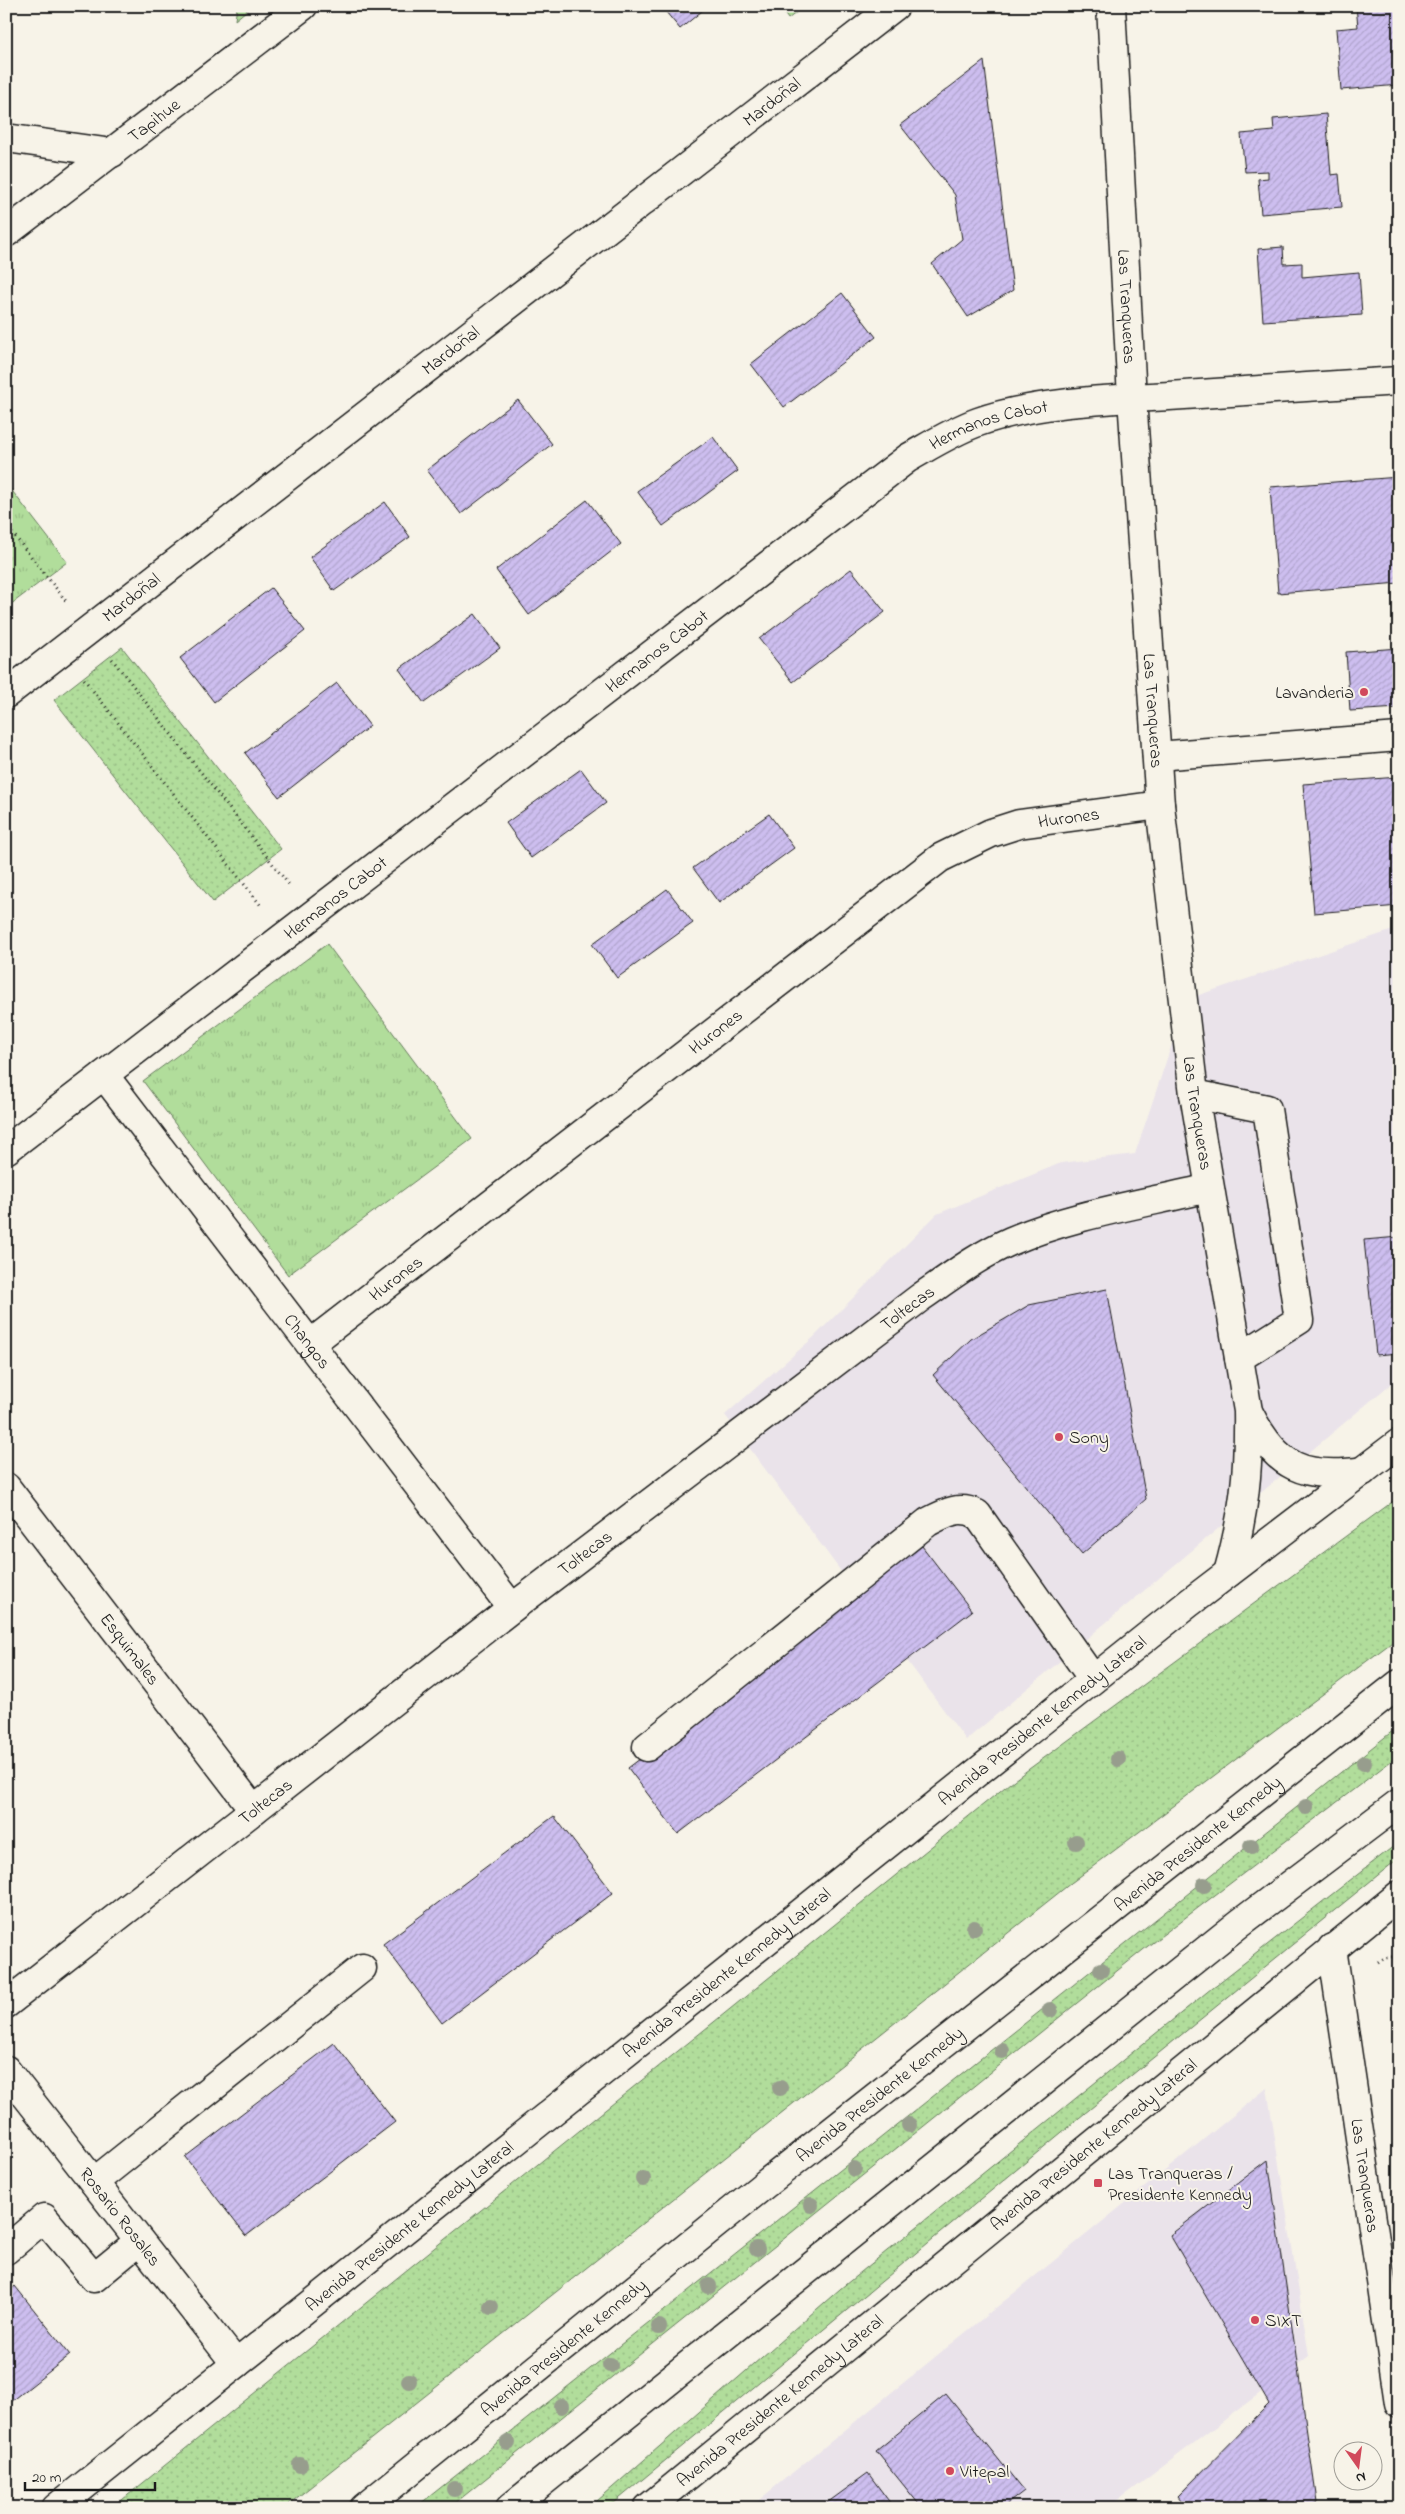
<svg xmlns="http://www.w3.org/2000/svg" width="1405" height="2514" font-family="'Indie Flower',sans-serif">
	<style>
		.built { fill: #eae3ea }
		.grass { fill: url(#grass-dots); stroke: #667c5c }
		.park { fill: url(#park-tufts); stroke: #667c5c }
		.building { fill: url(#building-hatch); stroke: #1c1c1c }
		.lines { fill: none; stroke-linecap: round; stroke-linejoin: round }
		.minor-casing { stroke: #1c1c1c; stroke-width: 31 }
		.major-casing { stroke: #1c1c1c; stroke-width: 31 }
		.highway-casing { stroke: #1c1c1c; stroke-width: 31 }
		.path { stroke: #1c1c1c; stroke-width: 3; stroke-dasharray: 1 4; stroke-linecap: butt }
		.minor { stroke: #f7f3e8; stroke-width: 28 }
		.major { stroke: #f7f3e8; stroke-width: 28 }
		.highway { stroke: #f7f3e8; stroke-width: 28 }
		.tree { fill: #979d8d }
		.poi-dot { fill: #d1495b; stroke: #f7f3e8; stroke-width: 2 }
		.labels { text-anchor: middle; stroke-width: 4; stroke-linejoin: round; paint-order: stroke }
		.street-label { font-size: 18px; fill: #1c1c1c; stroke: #f7f3e8 }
		.poi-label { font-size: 18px; fill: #1c1c1c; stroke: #f7f3e8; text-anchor: start }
	</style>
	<defs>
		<pattern id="grass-dots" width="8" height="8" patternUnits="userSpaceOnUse" patternTransform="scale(1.25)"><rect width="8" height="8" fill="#b1dd9b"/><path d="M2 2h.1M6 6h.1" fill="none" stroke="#98bd85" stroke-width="1.8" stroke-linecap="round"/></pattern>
		<pattern id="park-tufts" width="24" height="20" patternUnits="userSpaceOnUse" patternTransform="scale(1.25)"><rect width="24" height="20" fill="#b1dd9b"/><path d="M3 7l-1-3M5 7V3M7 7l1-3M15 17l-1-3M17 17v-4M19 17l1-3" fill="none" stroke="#98bd85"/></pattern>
		<pattern id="building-hatch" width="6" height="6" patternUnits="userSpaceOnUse" patternTransform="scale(1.25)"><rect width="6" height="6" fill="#cdbeef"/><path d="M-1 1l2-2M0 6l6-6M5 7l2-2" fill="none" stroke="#afa3cc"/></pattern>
	</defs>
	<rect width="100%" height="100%" fill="#f7f3e8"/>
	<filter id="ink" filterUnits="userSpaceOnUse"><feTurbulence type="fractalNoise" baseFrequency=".02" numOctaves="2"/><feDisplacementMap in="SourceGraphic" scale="10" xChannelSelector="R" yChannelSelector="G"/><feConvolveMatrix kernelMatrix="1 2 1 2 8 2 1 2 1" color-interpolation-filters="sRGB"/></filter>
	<g filter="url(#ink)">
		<g class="built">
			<polygon points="1399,928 1399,1377 966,1740 725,1415 814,1337 937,1214 1061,1163 1135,1154 1187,999"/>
			<polygon points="1267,2088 1309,2356 1108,2508 749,2508"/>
		</g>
		<g class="grass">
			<polygon points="237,6 252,6 235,20"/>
			<polygon points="122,647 281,849 213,902 54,700"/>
			<polygon points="1399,1497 1399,1637 1071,1883 284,2508 112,2508 1010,1783"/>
			<polygon points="1399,1726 1399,1755 1148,1946 449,2508 415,2508"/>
			<polygon points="1399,1842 1399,1858 1079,2118 608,2508 589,2508 840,2289 1212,1988"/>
		</g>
		<g class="park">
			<polygon points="779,6 805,6 788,19"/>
			<polygon points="6,483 67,562 6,608"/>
			<polygon points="327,944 472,1139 288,1275 143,1081"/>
		</g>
		<g class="building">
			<polygon points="661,6 708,6 680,29"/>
			<polygon points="1356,6 1399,6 1399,85 1341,90 1336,29 1358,27"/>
			<polygon points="984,61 1013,290 968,317 932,264 962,239 955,195 900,125"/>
			<polygon points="1326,114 1331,175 1339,174 1342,207 1261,214 1258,179 1268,178 1268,171 1245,172 1241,134 1274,131 1273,119"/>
			<polygon points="1283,247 1284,264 1302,263 1302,277 1359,272 1362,315 1263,321 1258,249"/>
			<polygon points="842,293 876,337 784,407 751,364"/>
			<polygon points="518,400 552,444 461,514 427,470"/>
			<polygon points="713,437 738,471 663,526 637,491"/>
			<polygon points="1399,477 1399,583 1278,593 1270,487"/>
			<polygon points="587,500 621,544 529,615 496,570"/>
			<polygon points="385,502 410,537 334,591 310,557"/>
			<polygon points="851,569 885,612 793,682 759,639"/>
			<polygon points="271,588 305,631 214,702 180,658"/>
			<polygon points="475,614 500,648 424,703 399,669"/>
			<polygon points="1399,648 1399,708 1350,711 1346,652"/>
			<polygon points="337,683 370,726 279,797 245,753"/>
			<polygon points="581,769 606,803 531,858 506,823"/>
			<polygon points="1399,777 1399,906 1314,913 1303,784"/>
			<polygon points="769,814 794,848 719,903 693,868"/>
			<polygon points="667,889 693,923 617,978 592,944"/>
			<polygon points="1399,1237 1399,1353 1376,1355 1364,1240"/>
			<polygon points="1107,1289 1146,1499 1082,1554 933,1375 971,1339 1029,1305"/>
			<polygon points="922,1546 972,1611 678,1834 628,1768"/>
			<polygon points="554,1816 613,1893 442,2023 383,1944"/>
			<polygon points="334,2043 395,2122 246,2236 185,2157"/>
			<polygon points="1268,2160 1317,2502 1309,2508 1187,2508 1178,2496 1269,2404 1170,2235"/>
			<polygon points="15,2286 70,2355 6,2406 6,2293"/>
			<polygon points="946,2394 1024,2491 1002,2508 922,2508 876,2451"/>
			<polygon points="868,2473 894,2508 820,2508"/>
		</g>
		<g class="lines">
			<g class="minor-casing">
				<g id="minor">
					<polyline points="6,138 112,153"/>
					<path id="s1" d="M 6,233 L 303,6"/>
					<path id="s2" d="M 6,694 L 895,6"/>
					<polyline points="1157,756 1399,737"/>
					<path id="s3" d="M 104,1075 L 512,1608"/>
					<polyline points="1194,1094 1267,1109 1299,1320 1239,1358"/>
					<path id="s4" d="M 6,1150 L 908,458 C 931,445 953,431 978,422 C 1034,402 1110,399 1169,396 C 1245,391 1322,386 1399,381"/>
					<path id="s5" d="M 310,1344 L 940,858 L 991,833 L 1019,824 L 1160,805"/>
					<path id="s6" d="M 6,1487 L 254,1810"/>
					<path d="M 647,1747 L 928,1522 C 945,1513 959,1505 977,1514 L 1093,1679"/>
					<path id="s7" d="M 1332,1948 L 1399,2403"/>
					<path id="s8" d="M 6,2004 L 512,1608 L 921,1297 C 950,1277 979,1255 1011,1241 C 1074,1214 1143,1204 1209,1188"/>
					<path id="s9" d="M 6,2070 L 236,2364"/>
					<polyline points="94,2182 362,1968"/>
					<polyline points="6,2250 44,2218 94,2278 139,2241"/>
				</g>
			</g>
			<g class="major-casing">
				<g id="major">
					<path id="s10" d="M 1111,6 L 1132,398 L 1160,805 L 1194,1094 L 1248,1411 C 1249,1471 1244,1516 1228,1573"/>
					<path d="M 1250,1415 C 1277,1468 1304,1479 1363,1471"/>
					<path id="s11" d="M 56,2508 L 1189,1603 L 1399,1443"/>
					<path id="s12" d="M 648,2508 L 1399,1895"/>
				</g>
			</g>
			<g class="highway-casing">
				<g id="highway">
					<path id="s13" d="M 364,2508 L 764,2185 L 1399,1684"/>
					<polyline points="510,2508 1240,1923 1399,1803"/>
				</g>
			</g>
			<g class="path">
				<polyline points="6,525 66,601"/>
				<polyline points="112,659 290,886"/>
				<polyline points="84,679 262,907"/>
				<polyline points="1378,1963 1385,1958 1399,1956"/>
			</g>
			<use href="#minor" class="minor"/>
			<use href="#major" class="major"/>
			<use href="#highway" class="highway"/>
		</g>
		<g class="tree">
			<circle cx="1118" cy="1759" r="8"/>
			<circle cx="1364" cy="1763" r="8"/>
			<circle cx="1306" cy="1807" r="8"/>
			<circle cx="1076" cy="1842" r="8"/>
			<circle cx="1251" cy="1846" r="8"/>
			<circle cx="1204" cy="1885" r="8"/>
			<circle cx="974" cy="1928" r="8"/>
			<circle cx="1101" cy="1970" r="8"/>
			<circle cx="1050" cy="2010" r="8"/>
			<circle cx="1002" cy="2051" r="8"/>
			<circle cx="780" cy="2088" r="8"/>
			<circle cx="909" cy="2125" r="8"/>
			<circle cx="854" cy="2169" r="8"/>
			<circle cx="643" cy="2179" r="8"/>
			<circle cx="811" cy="2205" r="8"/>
			<circle cx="757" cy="2249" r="8"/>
			<circle cx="709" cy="2286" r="8"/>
			<circle cx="491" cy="2307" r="8"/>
			<circle cx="659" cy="2327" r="8"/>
			<circle cx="610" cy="2365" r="8"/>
			<circle cx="409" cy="2381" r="8"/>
			<circle cx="561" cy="2406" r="8"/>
			<circle cx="508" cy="2443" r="8"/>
			<circle cx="300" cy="2465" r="8"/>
			<circle cx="454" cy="2489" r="8"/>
		</g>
	</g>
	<g class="poi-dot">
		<circle cx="1364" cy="692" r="5"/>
		<circle cx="1059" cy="1437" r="5"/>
		<rect x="1093" y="2178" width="10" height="10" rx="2.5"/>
		<circle cx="1255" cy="2320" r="5"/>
		<circle cx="950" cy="2471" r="5"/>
	</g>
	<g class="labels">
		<g class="street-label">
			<text dy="6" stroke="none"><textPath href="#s2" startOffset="968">Mardoñal</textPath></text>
			<text dy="6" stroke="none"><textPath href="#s1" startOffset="186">Tapihue</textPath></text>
			<text dy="6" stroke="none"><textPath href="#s10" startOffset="301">Las Tranqueras</textPath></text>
			<text dy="6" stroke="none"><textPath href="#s2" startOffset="562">Mardoñal</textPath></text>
			<text dy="6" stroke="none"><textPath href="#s4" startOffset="1225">Hermanos Cabot</textPath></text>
			<text dy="6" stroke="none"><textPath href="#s2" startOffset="158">Mardoñal</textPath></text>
			<text dy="6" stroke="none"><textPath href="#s4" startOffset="820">Hermanos Cabot</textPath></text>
			<text dy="6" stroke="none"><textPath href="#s10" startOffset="706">Las Tranqueras</textPath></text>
			<text dy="6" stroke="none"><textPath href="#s5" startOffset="932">Hurones</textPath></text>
			<text dy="6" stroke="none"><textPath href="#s4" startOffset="415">Hermanos Cabot</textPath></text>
			<text dy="6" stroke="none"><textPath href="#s5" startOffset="512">Hurones</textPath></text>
			<text dy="6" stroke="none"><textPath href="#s10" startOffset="1111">Las Tranqueras</textPath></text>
			<text dy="6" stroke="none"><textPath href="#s5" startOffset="108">Hurones</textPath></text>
			<text dy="6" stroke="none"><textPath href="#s8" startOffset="1139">Toltecas</textPath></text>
			<text dy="6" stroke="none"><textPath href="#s3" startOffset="335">Changos</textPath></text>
			<text dy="6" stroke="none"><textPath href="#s8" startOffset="734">Toltecas</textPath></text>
			<text dy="6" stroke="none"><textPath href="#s6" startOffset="204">Esquimales</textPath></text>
			<text dy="6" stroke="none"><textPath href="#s11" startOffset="1262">Avenida Presidente Kennedy Lateral</textPath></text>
			<text dy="6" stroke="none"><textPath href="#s8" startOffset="329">Toltecas</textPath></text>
			<text dy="6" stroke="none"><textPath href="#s13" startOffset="1066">Avenida Presidente Kennedy</textPath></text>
			<text dy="6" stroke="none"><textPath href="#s11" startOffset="858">Avenida Presidente Kennedy Lateral</textPath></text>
			<text dy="6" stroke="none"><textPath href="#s13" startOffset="661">Avenida Presidente Kennedy</textPath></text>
			<text dy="6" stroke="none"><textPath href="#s12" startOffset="575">Avenida Presidente Kennedy Lateral</textPath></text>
			<text dy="6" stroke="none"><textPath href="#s7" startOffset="230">Las Tranqueras</textPath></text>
			<text dy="6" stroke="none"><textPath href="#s9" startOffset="186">Rosario Rosales</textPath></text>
			<text dy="6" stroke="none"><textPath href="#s11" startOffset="452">Avenida Presidente Kennedy Lateral</textPath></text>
			<text dy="6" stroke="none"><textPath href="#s13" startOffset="256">Avenida Presidente Kennedy</textPath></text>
			<text dy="6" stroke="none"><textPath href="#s12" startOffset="170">Avenida Presidente Kennedy Lateral</textPath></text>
		</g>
		<g class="poi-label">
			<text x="1354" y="698" text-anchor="end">Lavanderia</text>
			<text x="1069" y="1443">Sony</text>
			<text x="1108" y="2179">Las Tranqueras /<tspan x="1108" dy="21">Presidente Kennedy</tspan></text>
			<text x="1265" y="2326">SIXT</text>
			<text x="960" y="2477">Vitepal</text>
		</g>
	</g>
	<rect width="1405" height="2514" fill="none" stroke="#f7f3e8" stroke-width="25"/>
	<rect x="12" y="12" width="1380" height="2489" fill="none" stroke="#1c1c1c" stroke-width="2" filter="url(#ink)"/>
	<g transform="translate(1358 2466) rotate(166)"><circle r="24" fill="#f7f3e8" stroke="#9f9d96"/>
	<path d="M0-4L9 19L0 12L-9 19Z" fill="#d1495b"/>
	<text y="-8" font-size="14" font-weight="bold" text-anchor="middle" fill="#1c1c1c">N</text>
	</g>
	<path d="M25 2482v8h130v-8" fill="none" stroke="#1c1c1c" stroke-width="2.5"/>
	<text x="32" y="2482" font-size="15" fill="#1c1c1c" stroke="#f7f3e8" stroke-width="4" paint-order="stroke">20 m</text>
</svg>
